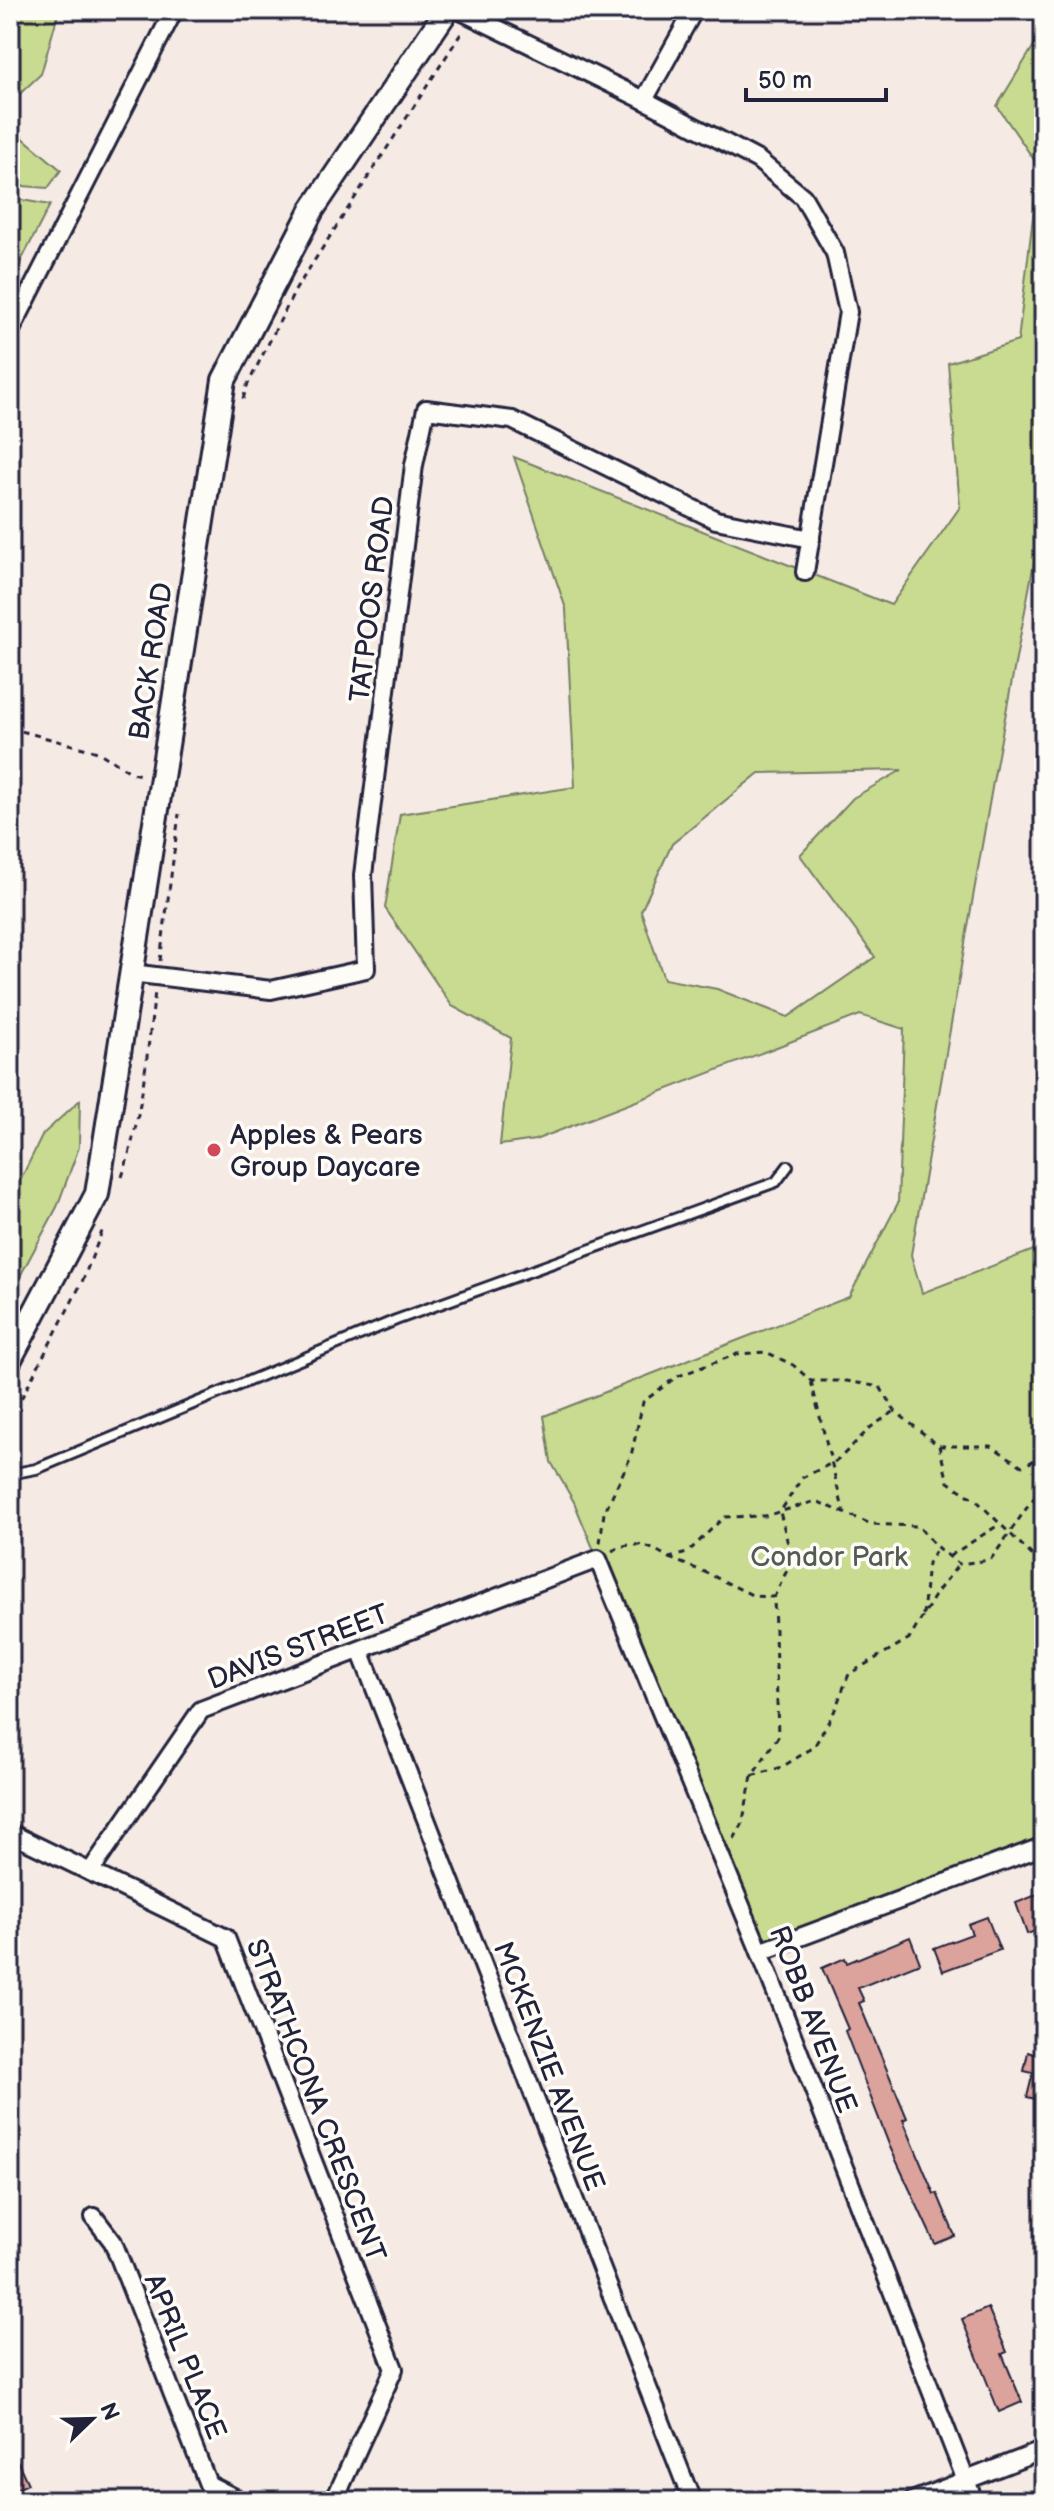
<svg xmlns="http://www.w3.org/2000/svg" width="1054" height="2511" font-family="'Balsamiq Sans',sans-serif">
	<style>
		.green { fill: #c8db90; stroke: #757e66; stroke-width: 2; fill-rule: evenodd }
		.building { fill: #dca29c; stroke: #22223b; stroke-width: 2 }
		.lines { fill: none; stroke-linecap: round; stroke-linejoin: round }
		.lane-casing { stroke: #22223b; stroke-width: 14 }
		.street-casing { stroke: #22223b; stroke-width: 22 }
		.secondary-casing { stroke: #22223b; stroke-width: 28 }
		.path { stroke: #22223b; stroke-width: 3; stroke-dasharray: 6 6; stroke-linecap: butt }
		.lane { stroke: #fdfcf7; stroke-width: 8 }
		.street { stroke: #fdfcf7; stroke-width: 16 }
		.secondary { stroke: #fdfcf7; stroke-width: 22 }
		.poi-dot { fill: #d1495b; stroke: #fdfcf7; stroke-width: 3 }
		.labels { text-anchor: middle; stroke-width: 7; stroke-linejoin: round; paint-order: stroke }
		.street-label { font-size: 28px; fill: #22223b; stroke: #fdfcf7 }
		.poi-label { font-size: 28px; fill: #22223b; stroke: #fdfcf7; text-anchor: start }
		.park-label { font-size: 28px; fill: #545a54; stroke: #fdfcf7 }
	</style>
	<rect width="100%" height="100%" fill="#f6eae5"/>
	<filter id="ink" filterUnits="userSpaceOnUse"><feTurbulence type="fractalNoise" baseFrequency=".0125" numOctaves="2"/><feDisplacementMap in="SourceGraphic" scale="16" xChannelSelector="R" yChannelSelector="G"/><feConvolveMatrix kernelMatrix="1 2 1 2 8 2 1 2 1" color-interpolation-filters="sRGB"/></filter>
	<g filter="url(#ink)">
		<g class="green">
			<polygon points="10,10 63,10 58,14 41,74 10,103"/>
			<path d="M 1044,29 L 1044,509 L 993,782 L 911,1255 L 922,1293 L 1044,1246 L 1044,1846 L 760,1952 L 574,1502 L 551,1462 L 544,1416 L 849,1297 L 898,1203 L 904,1029 L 860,1015 L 535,1140 L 500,1145 L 511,1038 L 452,1006 L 385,908 L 400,814 L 575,787 L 566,609 L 514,457 L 891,605 L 960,507 L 948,363 L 1018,341 L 1039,167 L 997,106 ZM 902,770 L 853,798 L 800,855 L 875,957 L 788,1017 L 717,989 L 664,979 L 641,911 L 672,844 L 759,773 Z"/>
			<polygon points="10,127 61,170 48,188 10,185"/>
			<polygon points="11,198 50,205 18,267 10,270"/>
			<polygon points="80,1100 79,1147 57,1207 10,1295 10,1187 15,1191 43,1134"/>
		</g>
		<g class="building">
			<polygon points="1044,1892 1044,1928 1027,1934 1016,1903"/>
			<polygon points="987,1917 1000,1950 943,1971 934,1948 972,1934 968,1924"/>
			<polygon points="910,1937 920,1963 858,1988 864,2001 859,2003 907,2118 903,2120 934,2194 937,2193 955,2236 935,2244 890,2147 845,2031 848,2029 822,1968 845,1958 847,1963"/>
			<polygon points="1038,2050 1044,2051 1044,2101 1027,2097 1033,2073 1024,2071 1028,2052 1037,2055"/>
			<polygon points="988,2308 1007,2352 1002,2354 1022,2402 999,2412 962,2319"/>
			<polygon points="10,2445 28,2484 10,2492"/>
		</g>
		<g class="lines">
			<g class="lane-casing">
				<polyline id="lane" points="10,1474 36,1469 396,1320 776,1182 788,1166"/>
			</g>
			<g class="street-casing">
				<g id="street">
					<polyline points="459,10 644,100 758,160 803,197 835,253 848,312 805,572"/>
					<polyline points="644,100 694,10"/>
					<polyline points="10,332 174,10"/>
					<polyline points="131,973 271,990 366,969 363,875 414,465 426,409 512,420 716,520 811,539"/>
					<polyline points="360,1650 692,2501"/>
					<polyline points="10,1833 226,1938 394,2369 334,2501"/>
					<polyline points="90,1872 201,1710 598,1559 760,1952 974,2501"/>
					<polyline points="760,1952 1044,1846"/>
					<polyline points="94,2217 113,2242 208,2484 241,2501"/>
					<polyline points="912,2501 1044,2450"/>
				</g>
			</g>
			<g class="secondary-casing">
				<polyline id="secondary" points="10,1359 97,1194 224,380 312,210 447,10"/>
			</g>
			<g class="path">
				<polyline points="243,399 247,386 296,289 462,32"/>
				<polyline points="10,728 98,752 132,773 141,775"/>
				<polyline points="160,961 179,814"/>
				<path d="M 122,1177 C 142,1118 147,1053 155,992"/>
				<polyline points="811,1381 844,1513"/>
				<polyline points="10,1420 82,1282 103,1229"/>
				<polyline points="939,1446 991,1446 1022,1466 1044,1456"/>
				<polyline points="600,1543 604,1513 631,1456 643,1402 676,1377 737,1354 766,1352 793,1365 811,1381 847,1381 880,1387 895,1411 939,1446 948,1482 976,1500 1044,1567"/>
				<path d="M 612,1551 C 633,1539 651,1546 669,1558 L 687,1553 L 724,1517 L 765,1516 L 816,1501 L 871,1524 L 918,1526 L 938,1548 L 959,1564 L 990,1560 C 1009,1536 1023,1510 1044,1486"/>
				<polyline points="950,1556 1000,1524"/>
				<polyline points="669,1558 707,1573 754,1596 773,1597"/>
				<polyline points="923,1615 928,1563 937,1549"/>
				<polyline points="752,1776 782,1767 814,1747 834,1712 849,1674 910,1638 937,1592 959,1564"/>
				<polyline points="734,1839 742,1825 752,1776 778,1737 774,1597 792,1560 780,1512 802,1478 838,1460 871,1427 895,1411"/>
			</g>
			<use href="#lane" class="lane"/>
			<use href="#street" class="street"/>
			<use href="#secondary" class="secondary"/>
		</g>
	</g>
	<circle class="poi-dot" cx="214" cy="1150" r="8"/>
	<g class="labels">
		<g class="street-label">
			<text transform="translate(371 599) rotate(-83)" y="10">TATPOOS ROAD</text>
			<text transform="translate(150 661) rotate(-81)" y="10">BACK ROAD</text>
			<text transform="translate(298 1646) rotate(-21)" y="10">DAVIS STREET</text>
			<text transform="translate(814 2019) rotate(69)" y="10">ROBB AVENUE</text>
			<text transform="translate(550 2066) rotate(69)" y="10">MCKENZIE AVENUE</text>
			<text transform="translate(317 2100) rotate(69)" y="10">STRATHCONA CRESCENT</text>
			<text transform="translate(186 2356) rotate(68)" y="10">APRIL PLACE</text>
		</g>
		<g class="poi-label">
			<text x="230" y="1144">Apples &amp; Pears<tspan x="230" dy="32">Group Daycare</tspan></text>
		</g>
		<g class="park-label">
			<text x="829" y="1566">Condor Park</text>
		</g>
	</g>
	<rect width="1054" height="2511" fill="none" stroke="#fdfcf7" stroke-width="40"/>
	<rect x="20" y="20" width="1014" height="2471" fill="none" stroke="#22223b" stroke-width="3" filter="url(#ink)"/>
	<g transform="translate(92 2419) rotate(67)" stroke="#fdfcf7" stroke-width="6" paint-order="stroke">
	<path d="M0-6L14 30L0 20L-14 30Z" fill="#22223b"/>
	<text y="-12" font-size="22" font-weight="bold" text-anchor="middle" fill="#22223b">N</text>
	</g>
	<path d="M746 88v12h140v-12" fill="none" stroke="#22223b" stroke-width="4"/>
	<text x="758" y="88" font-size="24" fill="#22223b" stroke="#fdfcf7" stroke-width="6" paint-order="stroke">50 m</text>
</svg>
